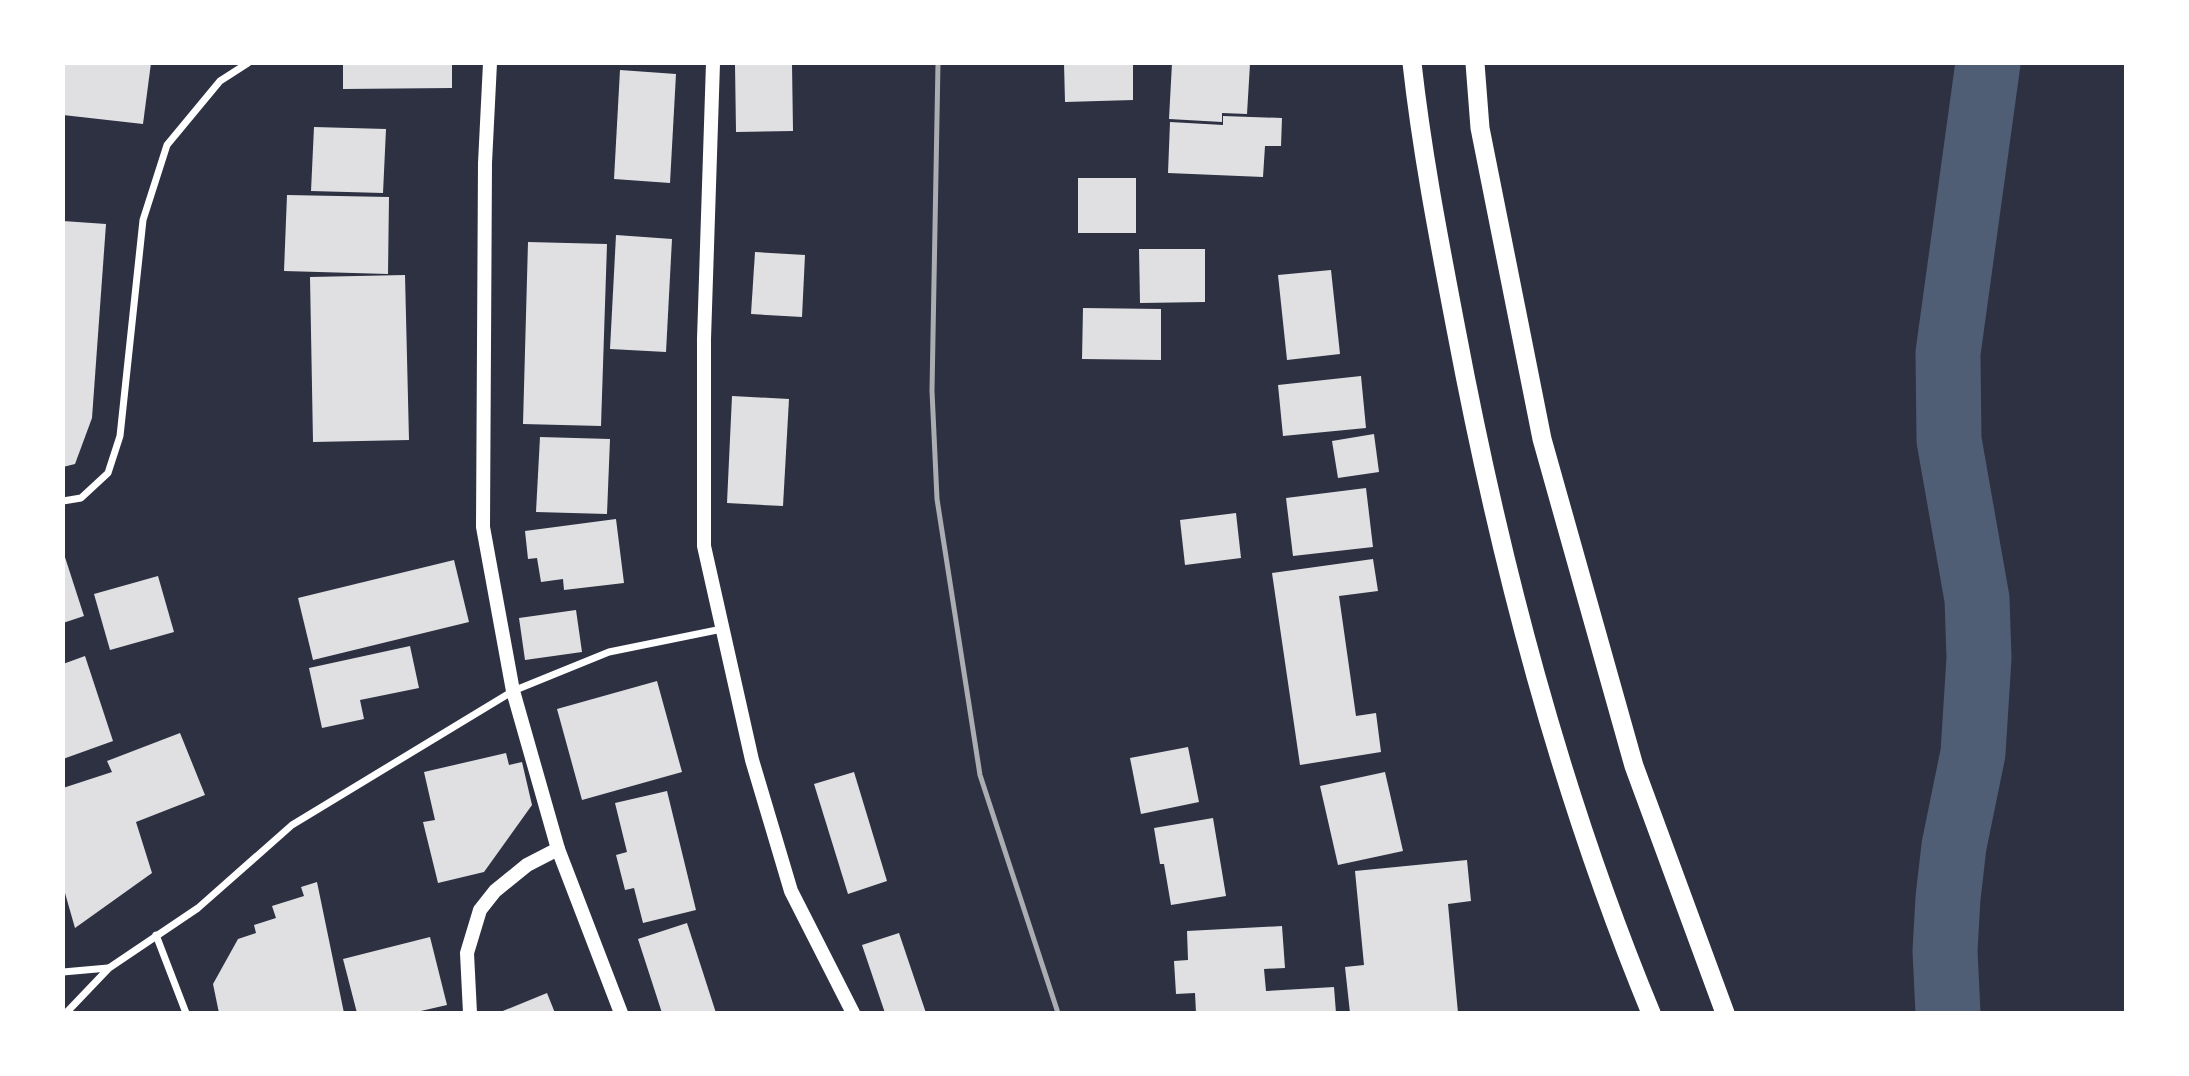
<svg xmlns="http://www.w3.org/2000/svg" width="2189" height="1076" font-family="Signika,sans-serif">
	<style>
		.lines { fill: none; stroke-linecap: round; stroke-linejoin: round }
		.river { stroke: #4f5d75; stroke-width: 65 }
		.building { fill: #e0e0e3 }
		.minor { stroke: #fff; stroke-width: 7 }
		.secondary { stroke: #fff; stroke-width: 14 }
		.trunk { stroke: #fff; stroke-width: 19 }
		.rail { stroke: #abadb3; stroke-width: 5 }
	</style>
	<rect width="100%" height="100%" fill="#2d3142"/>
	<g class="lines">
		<polyline class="river" points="1948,1013 1945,951 1948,898 1954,846 1973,753 1979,658 1977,599 1949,440 1948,353 1988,63"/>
	</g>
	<g class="building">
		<polygon points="63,63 151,63 143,124 63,115"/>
		<polygon points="343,63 452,63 452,88 343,89"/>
		<polygon points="1064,63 1133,63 1133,100 1065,102"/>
		<polygon points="1172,63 1250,64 1247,114 1222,113 1222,122 1169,119"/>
		<polygon points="792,64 793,131 736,132 735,65"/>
		<polygon points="620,70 676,74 670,183 614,179"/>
		<polygon points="1223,116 1282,118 1281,146 1265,146 1263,177 1168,173 1170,122 1223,125"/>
		<polygon points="314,127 386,129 383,193 311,191"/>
		<rect x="1078" y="178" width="58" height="55"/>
		<polygon points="287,195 389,197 388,274 284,271"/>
		<polygon points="63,221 106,224 92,418 75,464 63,467"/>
		<polygon points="616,235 672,239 666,352 610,349"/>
		<polygon points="528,242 607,244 601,426 523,424"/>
		<polygon points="1139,249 1205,249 1205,302 1140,303"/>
		<polygon points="755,252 805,255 802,317 751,314"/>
		<polygon points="1331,270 1340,354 1287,360 1278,275"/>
		<polygon points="405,275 409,440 313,442 310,277"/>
		<polygon points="1083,308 1161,309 1161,360 1082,359"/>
		<polygon points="1361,376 1366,428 1283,436 1278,385"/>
		<polygon points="732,396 789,399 783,506 727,503"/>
		<polygon points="1374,434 1379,472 1338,478 1332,441"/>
		<polygon points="540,437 610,439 607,514 536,512"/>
		<polygon points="1366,488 1373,547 1293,556 1286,498"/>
		<polygon points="1236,513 1241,558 1185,565 1180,520"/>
		<polygon points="616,519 624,583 564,590 563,579 541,582 537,558 528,559 525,531"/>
		<polygon points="63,551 84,616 63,623"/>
		<polygon points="1373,559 1378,591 1339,596 1356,716 1376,713 1381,752 1300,765 1272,573"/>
		<polygon points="454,560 469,622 313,660 298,598"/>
		<polygon points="158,576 174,632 110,650 94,594"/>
		<polygon points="576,610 582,652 525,660 519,618"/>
		<polygon points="410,646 419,688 360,700 364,719 322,728 309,668"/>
		<polygon points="85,656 113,741 63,759 63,664"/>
		<polygon points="657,681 682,772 582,800 557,709"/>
		<polygon points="180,733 205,795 136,822 152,873 75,928 63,886 63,788 112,772 107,761"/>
		<polygon points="1188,747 1199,802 1141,814 1130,758"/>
		<polygon points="506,753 509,765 522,762 532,805 484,872 438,883 423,822 435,820 424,772"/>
		<polygon points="854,772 887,881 848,894 814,784"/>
		<polygon points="1385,772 1403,851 1338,865 1320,786"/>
		<polygon points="667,791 696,910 643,923 634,888 625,890 616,855 627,852 615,803"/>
		<polygon points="1213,818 1226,896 1171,905 1164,864 1160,864 1154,828"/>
		<polygon points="1467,860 1471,901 1448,904 1458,1013 1350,1013 1345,967 1364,965 1355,871"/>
		<polygon points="317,882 344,1013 219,1013 213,984 238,939 256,933 254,925 276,918 272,906 304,896 301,887"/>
		<polygon points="687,923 716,1013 662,1013 638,939"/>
		<polygon points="1282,926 1285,968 1264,969 1266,991 1334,987 1336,1013 1196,1013 1195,993 1176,994 1174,961 1188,960 1187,931"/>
		<polygon points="899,933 926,1013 885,1013 862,945"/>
		<polygon points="430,937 447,1005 412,1013 357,1013 343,959"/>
		<polygon points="547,993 555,1013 498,1013"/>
	</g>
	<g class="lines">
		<g class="minor">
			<polyline points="63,501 81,498 108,473 120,436 143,220 167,145 220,81 248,63"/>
			<polyline points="156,935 186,1013"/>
			<polyline points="63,972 108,968"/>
			<polyline points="66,1013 109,968 198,908 292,825 513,691 609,652 722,629"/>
		</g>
		<g class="secondary">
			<polyline points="490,63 485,163 483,527 513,691 558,849 621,1013"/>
			<polyline points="713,63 704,339 704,546 752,760 791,891 853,1013"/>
			<polyline points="470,1013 467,953 480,910 495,891 527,865 558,849"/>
		</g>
		<g class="trunk">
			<path d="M 1412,63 C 1422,153 1439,240 1456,329 C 1500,562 1560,793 1651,1013"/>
			<polyline points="1475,63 1480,128 1542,439 1634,766 1725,1013"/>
		</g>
		<polyline class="rail" points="938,63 932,391 937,499 980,775 1058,1013"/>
	</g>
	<rect width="2189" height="1076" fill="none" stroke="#ffffff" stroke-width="130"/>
</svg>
